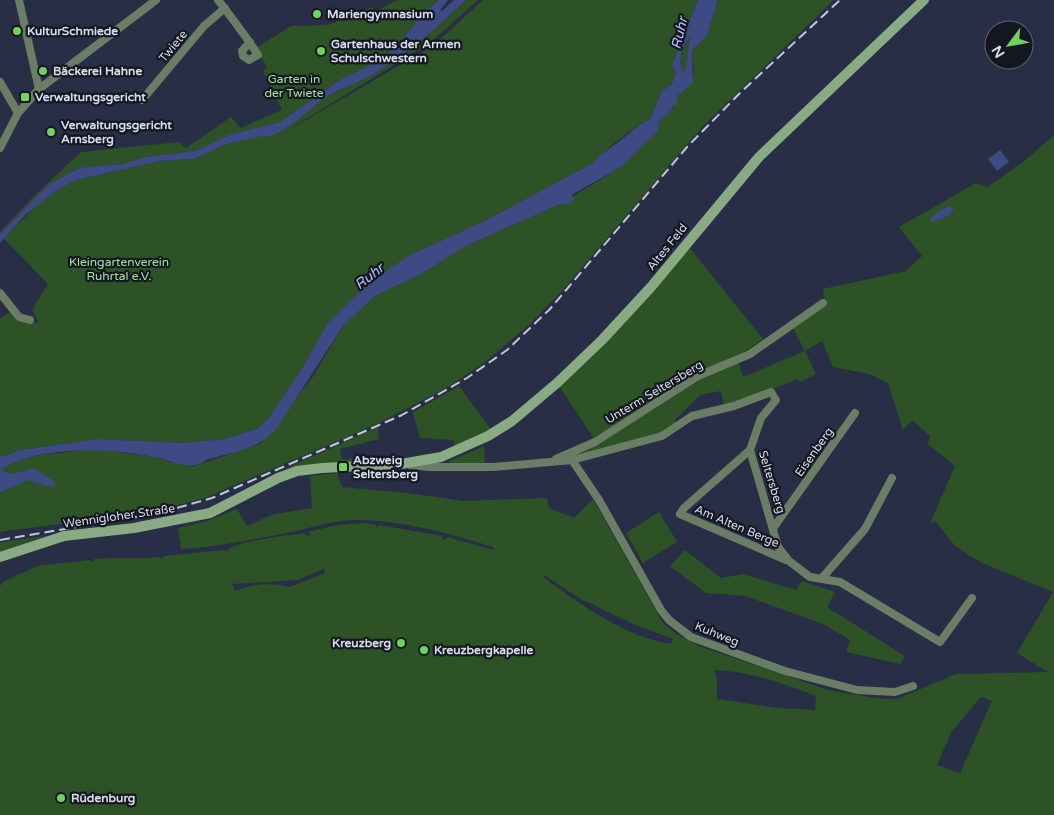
<svg xmlns="http://www.w3.org/2000/svg" width="1054" height="815" font-family="'Varela Round',sans-serif">
	<style>
		.green { fill: #2d5226; fill-rule: evenodd }
		.water { fill: #3e4a83; fill-rule: evenodd }
		.lines { fill: none; stroke-linecap: round; stroke-linejoin: round }
		.minor { stroke: #6a7e66; stroke-width: 8 }
		.secondary { stroke: #8aaa84; stroke-width: 10 }
		.rail { stroke: #c2c7d7; stroke-width: 2; stroke-dasharray: 10 5; stroke-linecap: butt }
		.poi-dot { fill: #71d35e; stroke: #141721; stroke-width: 2 }
		.labels { text-anchor: middle; stroke-width: 4.5; stroke-linejoin: round; paint-order: stroke }
		.poi-label { font-size: 12px; font-weight: bold; fill: #d7dceb; stroke: #141721; text-anchor: start }
		.street-label { font-size: 12px; fill: #d7dceb; stroke: #141721 }
		.park-label { font-size: 12px; fill: #a2e496; stroke: #141721 }
		.water-label { font-size: 14px; font-style: italic; fill: #b3c1f5; stroke: #141721 }
	</style>
	<rect width="100%" height="100%" fill="#282e45"/>
	<g class="green">
		<path d="M 401,0 L 439,0 L 424,13 L 436,27 L 466,0 L 478,0 L 431,42 L 277,137 L 424,51 L 437,42 L 483,0 L 698,0 L 672,65 L 676,73 L 671,85 L 662,91 L 650,119 C 635,126 603,151 593,163 L 488,219 L 410,255 L 327,324 L 301,370 L 268,420 L 257,429 L 225,439 L 182,443 L 98,439 L 20,450 L 0,457 L 0,319 L 10,312 L 16,320 L 39,323 L 32,310 L 48,284 L 0,235 L 4,238 L 38,204 L 56,191 L 76,180 L 160,161 L 194,159 L 227,144 L 283,129 L 326,97 L 385,67 L 436,27 L 424,14 L 396,47 L 380,60 L 341,79 L 280,122 L 228,135 L 196,151 L 145,157 L 122,164 L 84,167 L 71,172 L 47,186 L 0,234 L 0,232 L 33,197 L 81,152 L 179,142 L 186,148 L 231,117 L 240,128 L 282,110 L 263,71 L 267,67 L 256,48 L 291,26 L 328,25 L 372,7 L 376,11 L 395,1 Z"/>
		<polygon points="718,0 834,0 702,127 563,290 530,324 485,362 448,387 379,423 205,498 156,511 0,532 0,493 27,479 55,487 33,468 12,474 1,470 15,461 40,455 96,449 156,457 171,462 194,466 260,444 312,378 343,326 375,296 421,274 466,246 560,204 621,167 657,131 659,122 672,110 678,95 692,78 694,72 692,50 707,36"/>
		<path d="M 691,35 L 685,74 C 675,63 685,46 691,35 Z"/>
		<path d="M 1054,135 L 1054,815 L 0,815 L 0,586 L 3,582 L 37,566 L 89,560 L 92,562 L 94,559 C 115,557 138,559 160,557 L 161,559 L 164,556 L 224,550 L 226,552 C 235,540 288,536 306,533 L 307,536 L 310,535 L 309,531 L 312,531 L 337,525 L 365,523 L 376,525 L 376,528 L 379,525 L 442,536 L 443,540 L 445,540 L 447,537 L 494,550 L 493,547 C 451,534 401,520 358,520 C 334,520 310,528 287,533 C 251,540 217,547 181,549 L 178,528 L 207,521 L 237,509 L 247,526 L 271,515 L 312,508 L 310,476 L 337,473 L 342,487 L 407,493 L 463,501 L 547,498 L 549,508 L 574,518 L 593,499 L 663,623 L 675,633 L 702,647 L 828,690 L 875,698 L 897,699 L 956,674 L 1048,672 L 1017,653 L 1053,592 L 982,563 L 955,546 L 936,522 L 930,523 L 955,466 L 928,444 L 930,436 L 913,421 L 910,422 L 903,430 L 888,383 L 869,374 L 833,367 L 822,341 L 805,351 L 816,374 L 800,382 L 798,379 C 774,389 749,397 724,406 L 721,391 L 700,395 L 675,420 L 676,424 L 663,432 L 569,458 L 693,381 L 738,361 L 743,377 L 805,351 L 792,327 L 825,304 L 823,289 L 906,271 L 922,256 L 899,227 L 976,183 L 987,187 L 1022,163 ZM 324,569 L 325,573 L 290,587 C 274,582 250,584 235,591 L 232,584 L 297,580 ZM 544,575 L 579,598 L 633,624 L 673,639 L 671,644 C 626,637 579,604 543,577 ZM 713,670 C 753,672 778,682 816,696 L 815,710 L 778,708 L 717,699 L 717,678 ZM 981,697 L 992,701 L 960,773 L 937,765 L 952,731 Z"/>
		<polygon points="689,247 763,339 747,350 685,379 648,406 617,423 595,440 557,383"/>
		<polygon points="459,386 492,431 456,448 453,440 420,438 413,412"/>
		<polygon points="378,427 379,439 340,449 342,459 361,458 360,462 290,469 289,467"/>
		<polygon points="484,446 485,463 450,464 450,461"/>
		<polygon points="659,512 677,542 643,563 626,533"/>
		<polygon points="45,536 0,552 0,542"/>
		<polygon points="685,550 721,578 743,574 796,590 802,581 835,592 827,607 905,656 900,664 846,652 850,640 823,624 745,596 706,593 670,566"/>
	</g>
	<g class="water">
		<path d="M 439,0 L 448,0 L 440,10 L 442,11 L 454,0 L 466,0 C 438,26 407,55 373,74 C 358,83 340,88 325,98 C 311,107 279,141 261,136 L 227,144 L 194,159 L 160,161 L 76,180 L 56,191 L 26,214 L 0,243 L 0,234 L 47,186 L 71,172 L 84,167 L 122,164 L 145,157 L 196,151 L 228,135 L 280,122 L 341,79 L 380,60 L 396,47 L 424,13 Z"/>
		<path d="M 698,0 L 718,0 L 707,36 L 692,50 L 693,81 L 690,86 L 678,95 L 676,105 L 673,105 L 672,110 L 659,122 L 658,131 L 621,167 L 573,194 L 572,197 L 575,199 L 568,205 L 560,204 L 466,246 L 421,274 L 375,296 L 343,326 L 275,431 C 253,451 236,451 209,459 C 204,461 200,465 195,465 C 182,467 167,459 154,457 C 113,448 37,445 1,470 L 12,474 L 33,468 L 54,481 L 55,488 L 27,480 L 0,493 L 0,457 L 20,450 L 98,439 L 182,443 L 225,439 L 257,429 L 268,419 L 301,370 L 327,324 L 367,284 L 410,255 L 488,219 L 593,163 C 603,151 610,149 621,140 C 631,132 638,125 650,119 L 662,91 L 671,85 L 676,73 L 672,65 ZM 690,37 C 688,49 688,62 684,73 C 676,63 683,47 690,37 Z"/>
		<polygon points="1000,150 1009,162 997,171 988,159"/>
		<polygon points="949,206 954,209 948,216 932,222 930,219 939,211"/>
	</g>
	<g class="lines">
		<g class="minor">
			<polyline points="19,0 39,89"/>
			<path d="M 218,0 C 232,18 246,36 258,55 L 249,60 L 243,56 L 242,51 L 250,42"/>
			<polyline points="0,82 18,113"/>
			<polyline points="142,100 204,26 225,8"/>
			<polyline points="0,148 18,113 39,89 156,0"/>
			<polyline points="0,293 19,317 30,320"/>
			<polyline points="750,450 684,508 680,514 786,560"/>
			<polyline points="556,459 595,442 698,376 750,354 823,303"/>
			<polyline points="572,460 599,500 661,610 669,620 691,637 785,671 857,690 895,692 913,686"/>
			<polyline points="410,465 430,467 493,467 572,460 662,436 692,416 734,406 771,392 776,400 761,418 750,450 778,547 789,561 810,577 840,582 940,642 972,598"/>
			<polyline points="774,527 855,413"/>
			<polyline points="822,578 865,529 892,478"/>
		</g>
		<polyline class="secondary" points="0,557 64,536 134,528 210,513 278,478 297,471 322,468 401,464 441,457 488,436 512,421 557,383 602,340 651,287 759,157 924,0"/>
		<polyline class="rail" points="0,540 159,513 212,498 402,415 467,378 507,350 550,309 687,147 740,93 840,0"/>
	</g>
	<g class="poi-dot">
		<circle cx="317" cy="14" r="5"/>
		<circle cx="17" cy="31" r="5"/>
		<circle cx="321" cy="51" r="5"/>
		<circle cx="43" cy="71" r="5"/>
		<rect x="20" y="92" width="10" height="10" rx="2.5"/>
		<circle cx="51" cy="132" r="5"/>
		<rect x="338" y="462" width="10" height="10" rx="2.5"/>
		<circle cx="401" cy="643" r="5"/>
		<circle cx="424" cy="650" r="5"/>
		<circle cx="61" cy="798" r="5"/>
	</g>
	<g class="labels">
		<g class="poi-label">
			<text x="327" y="18">Mariengymnasium</text>
			<text x="27" y="35">KulturSchmiede</text>
			<text x="331" y="48">Gartenhaus der Armen<tspan x="331" dy="14">Schulschwestern</tspan></text>
			<text x="53" y="75">Bäckerei Hahne</text>
			<text x="35" y="101">Verwaltungsgericht</text>
			<text x="61" y="129">Verwaltungsgericht<tspan x="61" dy="14">Arnsberg</tspan></text>
			<text x="353" y="464">Abzweig<tspan x="353" dy="14">Seltersberg</tspan></text>
			<text x="391" y="647" text-anchor="end">Kreuzberg</text>
			<text x="434" y="654">Kreuzbergkapelle</text>
			<text x="71" y="802">Rüdenburg</text>
		</g>
		<g class="street-label">
			<text transform="translate(173 46) rotate(-51)" y="4">Twiete</text>
			<text transform="translate(667 247) rotate(-51)" y="4">Altes Feld</text>
			<text transform="translate(654 392) rotate(-31)" y="4">Unterm Seltersberg</text>
			<text transform="translate(814 452) rotate(-55)" y="4">Eisenberg</text>
			<text transform="translate(772 482) rotate(73)" y="4">Seltersberg</text>
			<text transform="translate(119 516) rotate(-8)" y="4">Wennigloher Straße</text>
			<text transform="translate(737 526) rotate(23)" y="4">Am Alten Berge</text>
			<text transform="translate(717 634) rotate(22)" y="4">Kuhweg</text>
		</g>
		<g class="park-label">
			<text x="294" y="83">Garten in<tspan x="294" dy="14">der Twiete</tspan></text>
			<text x="119" y="266">Kleingartenverein<tspan x="119" dy="14">Ruhrtal e.V.</tspan></text>
		</g>
		<g class="water-label">
			<text transform="translate(679 33) rotate(-77)" y="5">Ruhr</text>
			<text transform="translate(369 276) rotate(-38)" y="5">Ruhr</text>
		</g>
	</g>
	<g transform="translate(1009 45) rotate(238)"><circle r="24" fill="#141721" stroke="#626672"/>
	<path d="M0-4L9 19L0 12L-9 19Z" fill="#71d35e"/>
	<text y="-8" font-size="14" font-weight="bold" text-anchor="middle" fill="#d7dceb">N</text>
	</g>
</svg>
